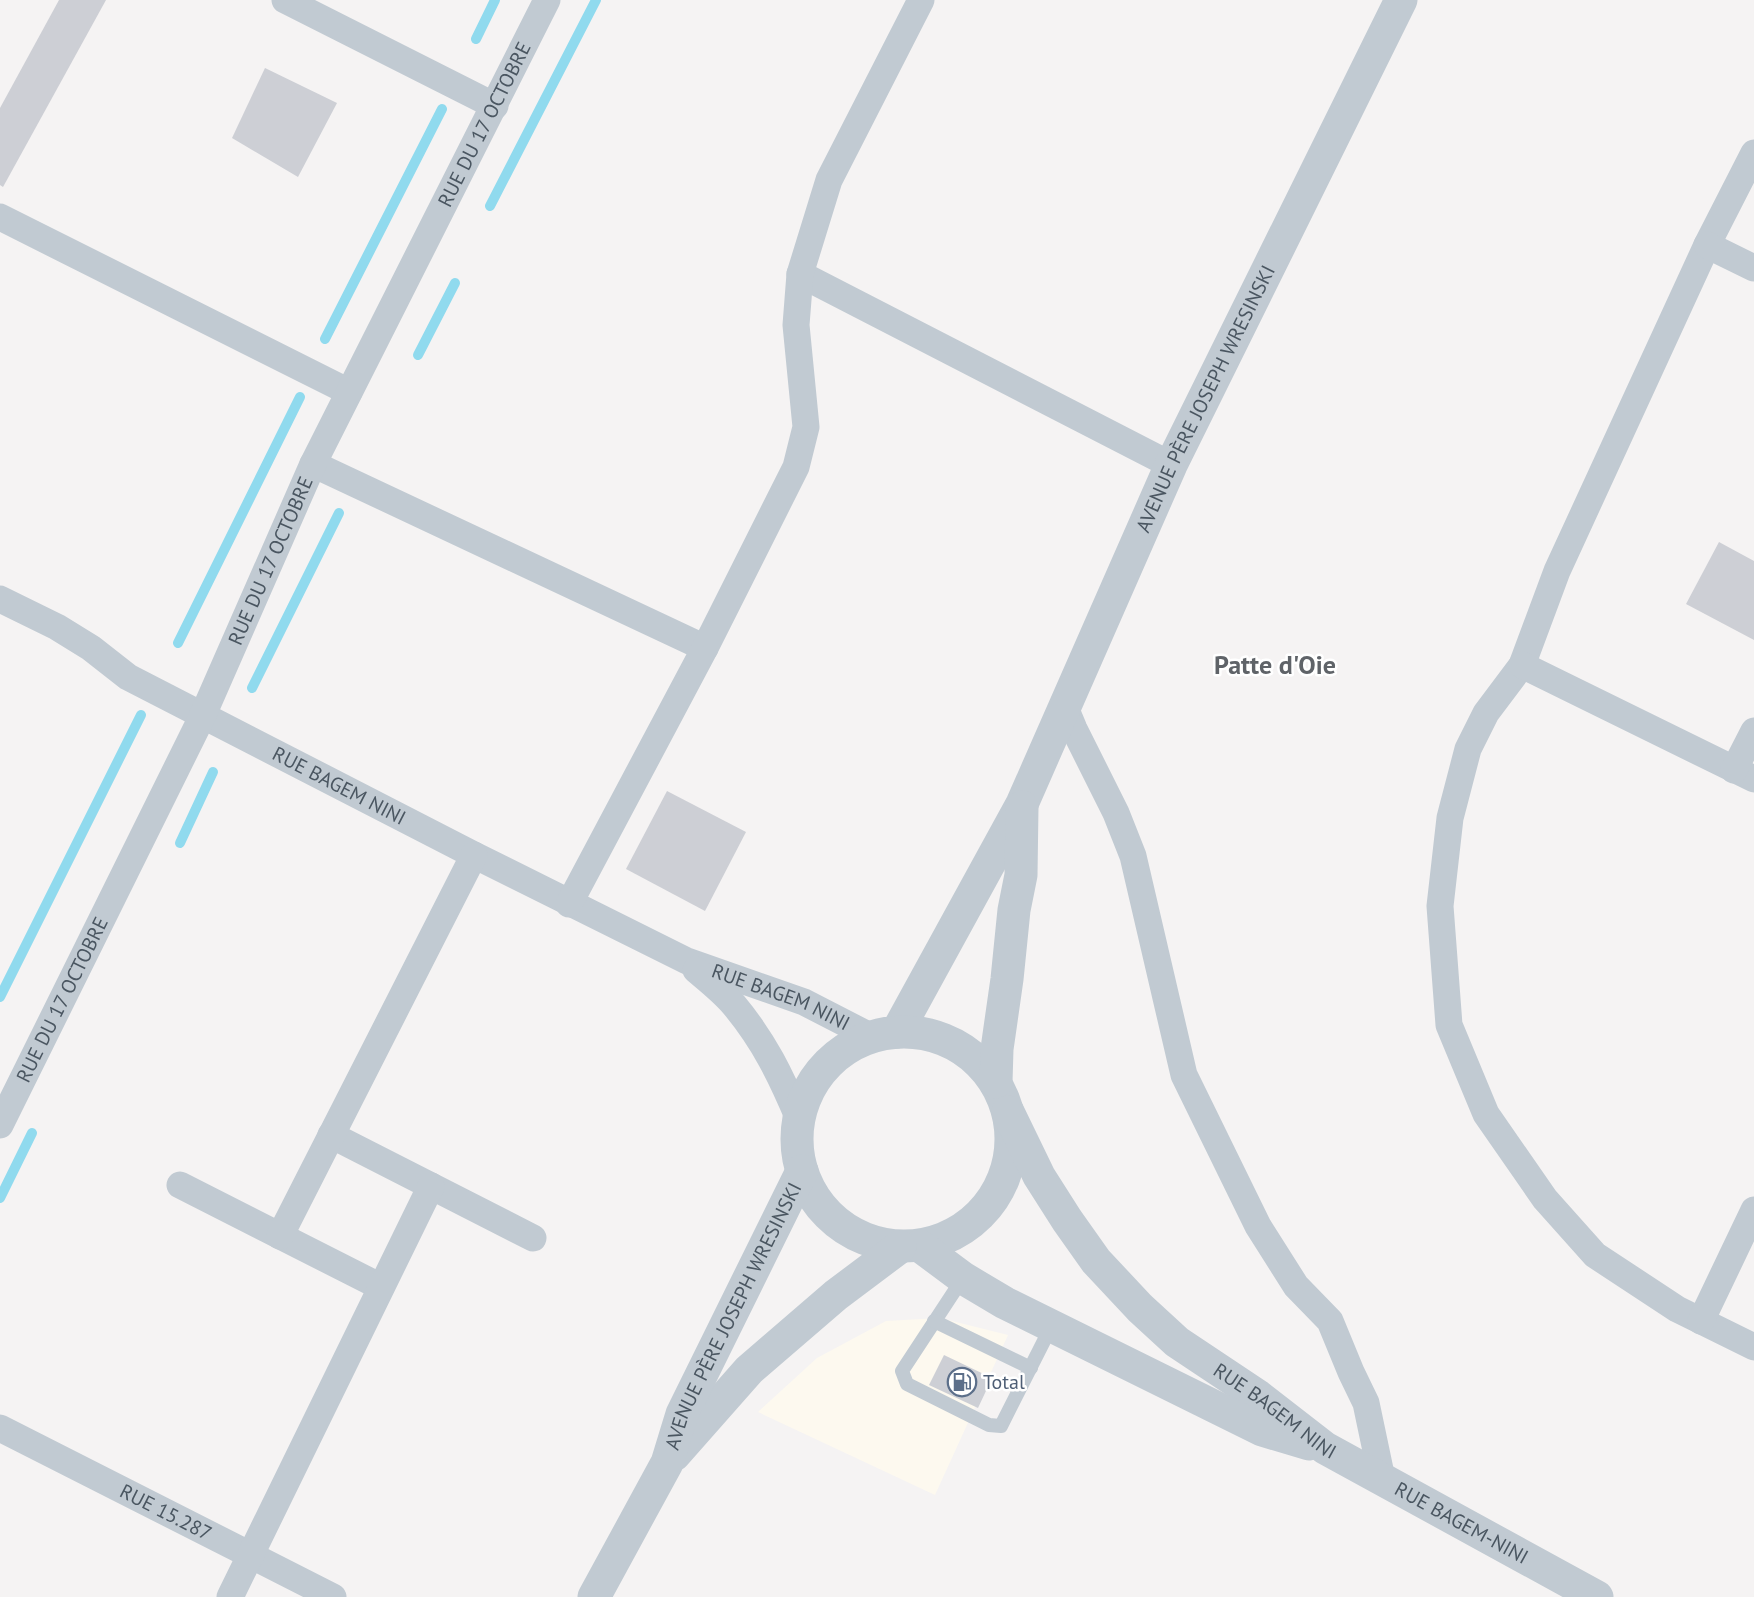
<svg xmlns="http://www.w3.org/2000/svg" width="1754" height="1597" font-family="'PT Sans',sans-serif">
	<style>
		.commercial { fill: #fdf9ef }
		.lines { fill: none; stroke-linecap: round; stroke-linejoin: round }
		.stream { stroke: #90daee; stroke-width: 10 }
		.building { fill: #cdcfd5 }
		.service { stroke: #c1cad2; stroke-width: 14 }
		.minor { stroke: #c1cad2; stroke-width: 27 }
		.tertiary { stroke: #c1cad2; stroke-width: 33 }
		.labels { text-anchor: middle; stroke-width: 5; stroke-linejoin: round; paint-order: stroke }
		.street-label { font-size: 20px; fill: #4a5661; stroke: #fff }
		.service-label { font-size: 20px; fill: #4e5e75; stroke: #fff; text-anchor: start }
		.district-label { font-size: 26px; font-weight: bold; fill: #5f6368; stroke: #fff }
	</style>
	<rect width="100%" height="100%" fill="#f5f3f3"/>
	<polygon class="commercial" points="940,1318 1008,1335 935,1495 758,1412 817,1358 886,1321"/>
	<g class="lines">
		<g class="stream">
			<polyline points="476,39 495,0"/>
			<polyline points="490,206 596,0"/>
			<polyline points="325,339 442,109"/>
			<polyline points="418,355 455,283"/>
			<polyline points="178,643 300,397"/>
			<polyline points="252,688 339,513"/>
			<polyline points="180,843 213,772"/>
			<polyline points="0,997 141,715"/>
			<polyline points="0,1198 32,1133"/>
		</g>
	</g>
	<g class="building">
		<polygon points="59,0 106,0 3,187 0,185 0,108"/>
		<polygon points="265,68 337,103 298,177 232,138"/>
		<polygon points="1719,542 1754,561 1754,640 1686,604"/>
		<polygon points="667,791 746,832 705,911 626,869"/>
		<polygon points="944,1355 992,1378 978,1408 929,1385"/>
	</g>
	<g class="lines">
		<g class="service">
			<polyline points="963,1278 902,1371 907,1384 989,1425 1001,1426 1052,1325"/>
			<polyline points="934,1321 1031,1368"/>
		</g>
		<g class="minor">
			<polyline points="285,0 495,106"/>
			<polyline points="1754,153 1707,245 1557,571 1522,665 1486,713 1468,749 1450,818 1440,906 1449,1025 1486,1114 1545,1199 1595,1255 1677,1309 1754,1347"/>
			<polyline points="0,217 349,392"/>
			<polyline points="1707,245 1754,268"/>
			<polyline points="800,274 1171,465"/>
			<polyline points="313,464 705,648"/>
			<path id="s1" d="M 0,599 L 57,627 L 91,648 L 128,677 L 474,855 L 687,961 L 804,1002 L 872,1037"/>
			<polyline points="1522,665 1754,779"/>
			<polyline points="1064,705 1074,729 1116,813 1133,856 1184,1075 1258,1226 1296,1286 1330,1321 1351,1372 1366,1403 1382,1479"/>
			<polyline points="1734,770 1754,731"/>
			<polyline points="569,904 705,648 796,467 806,427 796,325 800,274 829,180 921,0"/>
			<path d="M 696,970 C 709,981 723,992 734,1005 C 764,1041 781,1076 799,1119"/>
			<path id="s2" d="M 0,1125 L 202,717 L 313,464 L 547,0"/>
			<polyline points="331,1135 533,1238"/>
			<polyline points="180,1185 381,1287"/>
			<polyline points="280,1236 474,855"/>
			<polyline points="1701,1321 1754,1210"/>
			<path id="s3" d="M 0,1428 L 333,1597"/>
			<polyline points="230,1597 431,1186"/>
		</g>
		<g class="tertiary">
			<path id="s4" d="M 897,1032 L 1022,804 L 1171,465 L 1401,0"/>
			<circle cx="904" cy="1139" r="107"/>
			<polyline points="996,1082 997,1049 1007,979 1014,910 1021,875 1022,807"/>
			<path id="s5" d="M 1008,1112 L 1039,1176 L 1067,1220 L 1096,1261 L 1140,1308 L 1177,1342 L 1258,1396 L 1325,1448 L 1597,1597"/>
			<polyline points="920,1246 963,1278 1005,1303 1262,1430 1309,1444"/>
			<polyline points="674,1455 749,1370 836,1295 900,1247"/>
			<path id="s6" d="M 594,1597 L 667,1463 L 682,1414 L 802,1171"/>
		</g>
	</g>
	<defs>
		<g id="fuel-ring" transform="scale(1.5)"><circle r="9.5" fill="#fff" stroke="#5c6f8a" stroke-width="1.5"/><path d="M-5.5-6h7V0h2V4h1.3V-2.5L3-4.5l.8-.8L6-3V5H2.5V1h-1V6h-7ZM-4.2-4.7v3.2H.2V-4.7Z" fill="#5c6f8a"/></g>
	</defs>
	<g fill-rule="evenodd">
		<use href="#fuel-ring" x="962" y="1382"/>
	</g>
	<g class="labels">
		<g class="street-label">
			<text dy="7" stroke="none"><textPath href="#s2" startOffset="1112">RUE DU 17 OCTOBRE</textPath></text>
			<text dy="7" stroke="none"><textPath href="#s4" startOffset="705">AVENUE PÈRE JOSEPH WRESINSKI</textPath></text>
			<text dy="7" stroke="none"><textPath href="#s2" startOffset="626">RUE DU 17 OCTOBRE</textPath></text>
			<text dy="7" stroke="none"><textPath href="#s1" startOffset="388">RUE BAGEM NINI</textPath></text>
			<text dy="7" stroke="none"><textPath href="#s1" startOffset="878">RUE BAGEM NINI</textPath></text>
			<text dy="7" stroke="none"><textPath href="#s2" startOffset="140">RUE DU 17 OCTOBRE</textPath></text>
			<text dy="7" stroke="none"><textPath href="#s6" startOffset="314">AVENUE PÈRE JOSEPH WRESINSKI</textPath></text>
			<text dy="7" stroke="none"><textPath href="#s5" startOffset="408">RUE BAGEM NINI</textPath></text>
			<text dy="7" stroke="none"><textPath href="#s3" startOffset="186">RUE 15.287</textPath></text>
			<text dy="7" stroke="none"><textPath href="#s5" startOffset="626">RUE BAGEM-NINI</textPath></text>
		</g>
		<g class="service-label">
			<text x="983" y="1389">Total</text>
		</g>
		<g class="district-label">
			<text x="1275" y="674">Patte d'Oie</text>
		</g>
	</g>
</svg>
